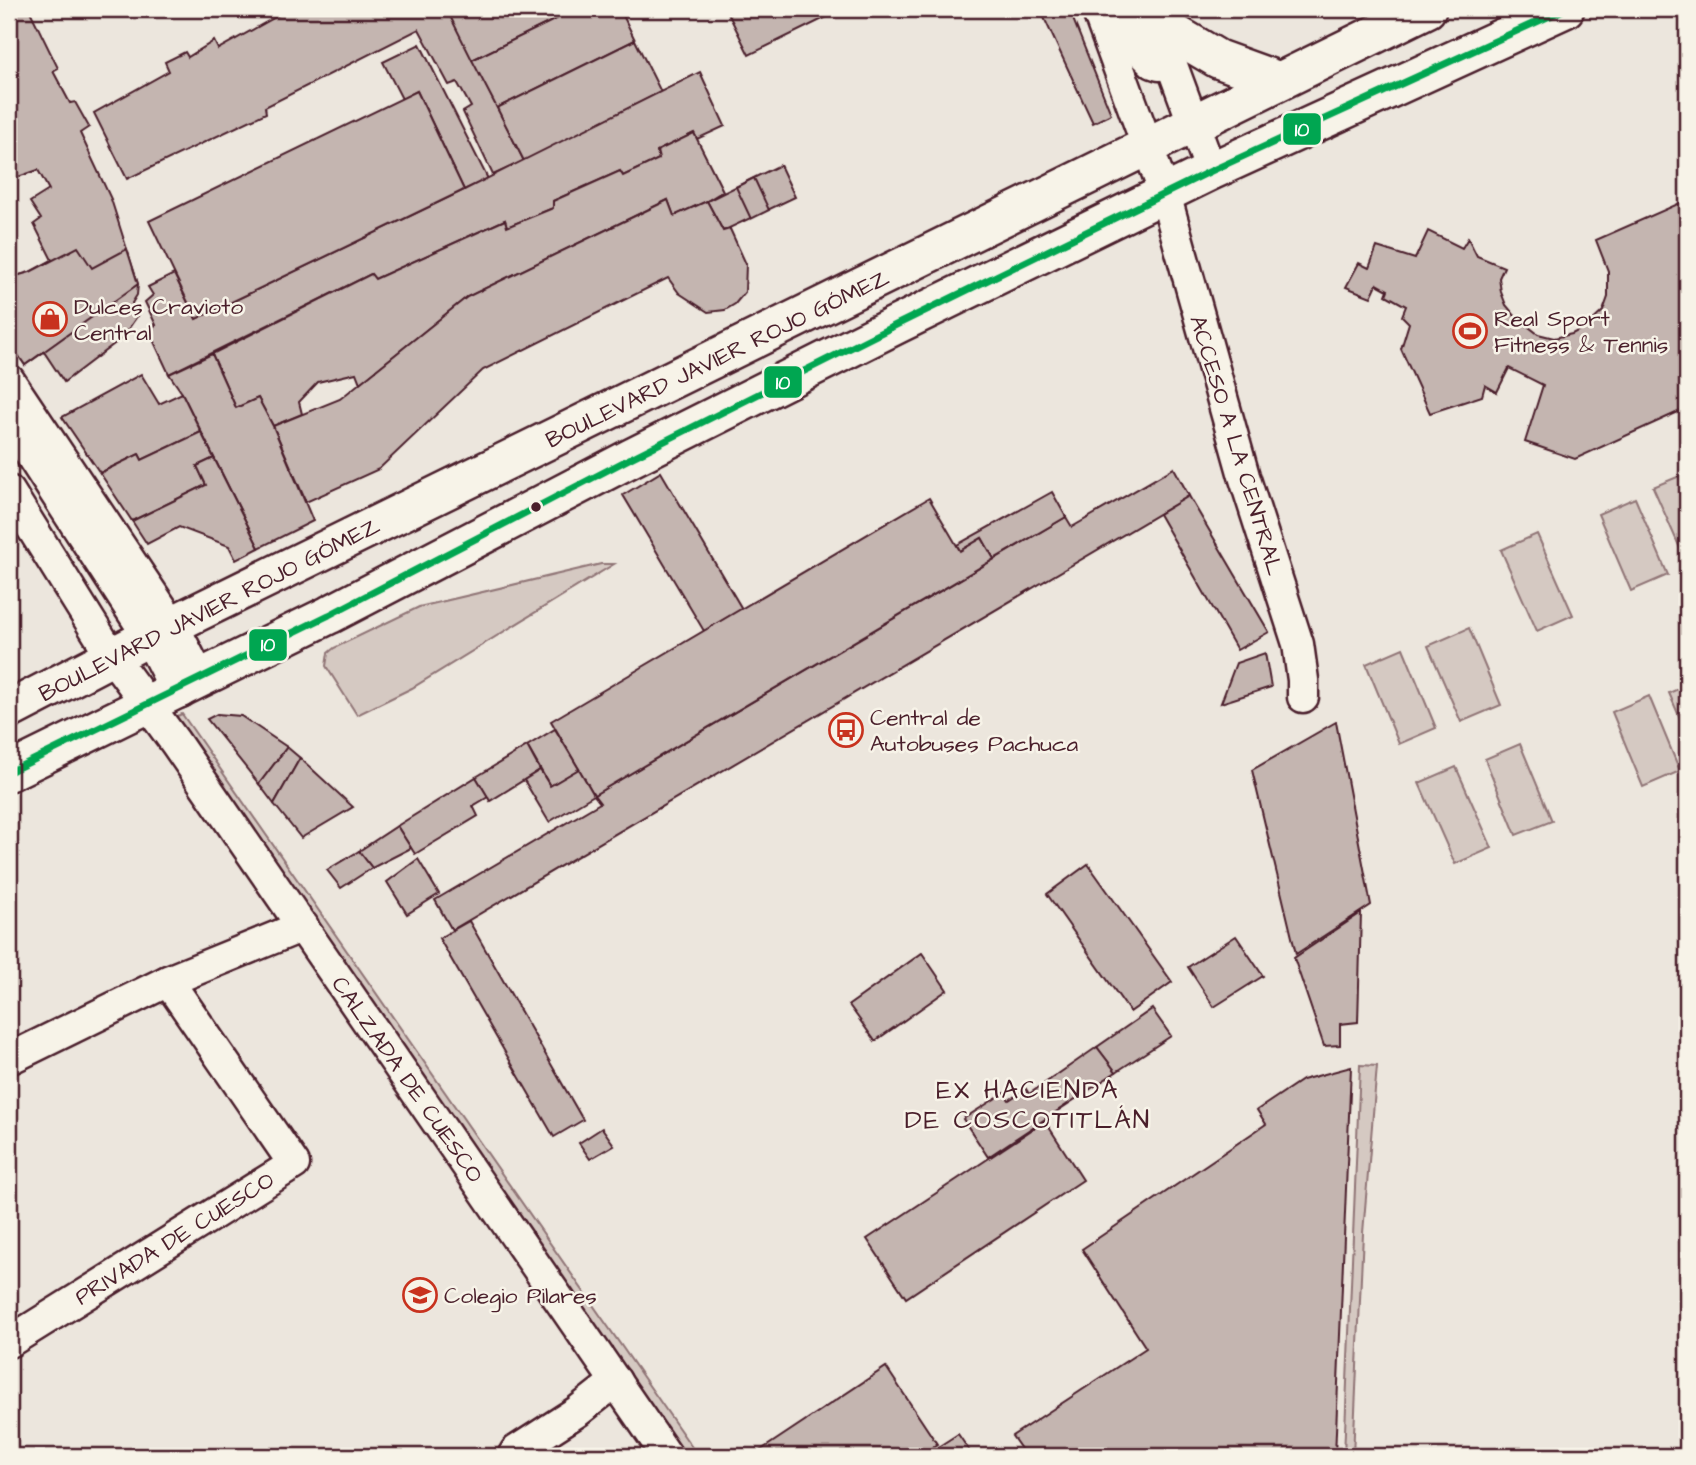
<svg xmlns="http://www.w3.org/2000/svg" width="1696" height="1465" font-family="'Architects Daughter',sans-serif">
	<style>
		.green { fill: #d5c9c2; stroke: #907476; stroke-width: 2 }
		.building { fill: #c4b5b0; stroke: #4a1f2b; stroke-width: 2 }
		.lines { fill: none; stroke-linecap: round; stroke-linejoin: round }
		.minor-casing { stroke: #4a1f2b; stroke-width: 35 }
		.major-casing { stroke: #4a1f2b; stroke-width: 42 }
		.minor { stroke: #f7f3e8; stroke-width: 30 }
		.major { stroke: #f7f3e8; stroke-width: 37 }
		.bus-1-casing { stroke: #f7f3e8; stroke-width: 12 }
		.bus-1 { stroke: #00a651; stroke-width: 7 }
		.bus-dot { fill: #4a1f2b; stroke: #f7f3e8; stroke-width: 2.5 }
		.labels { text-anchor: middle; stroke-width: 5; stroke-linejoin: round; paint-order: stroke }
		.poi-label { font-size: 23px; fill: #4a1f2b; stroke: #f7f3e8; text-anchor: start }
		.street-label { font-size: 23px; fill: #4a1f2b; stroke: #f7f3e8 }
		.quarter-label { font-size: 26px; letter-spacing: 2px; fill: #4a1f2b; stroke: #f7f3e8 }
		.line-badge { stroke: #f7f3e8; stroke-width: 2.5 }
		.badge-label { font-size: 19px; text-anchor: middle; font-weight: bold; fill: #fff }
	</style>
	<rect width="100%" height="100%" fill="#ece6dd"/>
	<filter id="ink" filterUnits="userSpaceOnUse"><feTurbulence type="fractalNoise" baseFrequency=".0143" numOctaves="2"/><feDisplacementMap in="SourceGraphic" scale="14" xChannelSelector="R" yChannelSelector="G"/><feConvolveMatrix kernelMatrix="1 2 1 2 8 2 1 2 1" color-interpolation-filters="sRGB"/></filter>
	<g filter="url(#ink)">
		<g class="green">
			<polygon points="1687,473 1687,564 1653,487"/>
			<polygon points="1635,498 1668,575 1631,591 1598,514"/>
			<polygon points="1537,534 1573,615 1537,631 1501,550"/>
			<polygon points="601,564 614,564 412,688 357,715 326,666 328,653 334,648 419,607"/>
			<polygon points="1469,628 1501,705 1461,722 1428,646"/>
			<polygon points="1403,648 1436,728 1399,744 1366,664"/>
			<polygon points="1687,685 1687,734 1669,693"/>
			<polygon points="1649,696 1680,771 1643,787 1612,712"/>
			<polygon points="182,714 698,1456 669,1456 165,721"/>
			<polygon points="1520,744 1552,821 1516,835 1485,759"/>
			<polygon points="1456,767 1492,848 1455,864 1419,783"/>
			<polygon points="1360,1065 1377,1066 1363,1233 1353,1456 1344,1456"/>
		</g>
		<g class="building">
			<polygon points="9,9 29,9 58,68 53,71 70,103 75,102 89,127 80,133 111,199 138,284 137,295 132,303 138,315 122,338 64,382 44,352 25,365 9,342 9,278 30,272 52,260 34,224 41,219 30,202 49,190 38,170 9,180"/>
			<polygon points="290,9 447,9 524,161 493,175 463,112 471,107 457,82 449,85 419,29 265,107 266,113 127,179 94,113 169,71 165,62 185,52 188,57 214,41 218,49"/>
			<polygon points="454,9 577,9 472,60 448,12"/>
			<polygon points="577,9 620,9 635,40 497,108 472,60"/>
			<polygon points="726,9 843,9 749,55"/>
			<polygon points="1040,9 1069,9 1111,114 1093,123"/>
			<polygon points="635,40 661,92 524,161 497,108"/>
			<polygon points="420,44 488,179 464,190 417,91 402,99 383,62"/>
			<polygon points="700,72 725,126 697,139 694,133 657,151 659,159 623,176 620,171 553,201 553,208 507,227 505,220 375,279 371,274 169,374 148,329 156,325 145,302 153,295 148,287 174,274 196,319 464,190"/>
			<polygon points="417,91 464,190 196,319 149,221"/>
			<polygon points="694,133 723,191 707,201 674,216 668,200 467,297 360,383 356,373 318,382 299,402 302,414 273,426 258,398 236,408 212,354 371,274 375,279 505,220 507,227 553,208 553,201 620,171 623,176 659,159 657,151"/>
			<polygon points="780,165 795,197 723,231 707,201"/>
			<polygon points="754,178 769,210 751,219 736,187"/>
			<polygon points="668,200 674,216 707,201 723,231 730,229 746,264 745,292 735,304 725,310 708,312 679,293 668,278 483,370 379,469 306,502 273,426 340,399 467,297"/>
			<polygon points="1687,200 1687,408 1575,459 1525,442 1543,385 1509,368 1497,392 1485,385 1482,396 1430,413 1401,349 1409,323 1402,316 1406,306 1386,295 1388,290 1377,284 1371,297 1346,287 1359,263 1369,268 1377,247 1415,259 1428,231 1462,248 1468,238 1477,256 1504,267 1499,278 1501,292 1506,305 1516,317 1538,334 1554,338 1572,334 1587,326 1603,311 1608,297 1608,271 1596,240"/>
			<polygon points="78,247 92,268 127,249 138,284 25,365 9,342 9,278 30,272"/>
			<polygon points="212,354 236,408 258,398 273,426 313,521 259,548 182,393 169,374"/>
			<polygon points="141,374 159,404 182,393 201,432 142,460 139,454 100,473 62,417"/>
			<polygon points="201,432 214,458 197,466 206,485 132,521 100,473 139,454 142,460"/>
			<polygon points="214,458 259,548 236,560 229,546 179,527 147,544 132,521 206,485 197,466"/>
			<polygon points="1174,468 1189,496 452,930 435,900 600,803 594,795 1066,517 1072,527"/>
			<polygon points="661,472 742,609 704,631 623,495"/>
			<polygon points="1052,492 1066,517 994,559 982,538 960,551 957,545"/>
			<polygon points="1189,496 1269,632 1237,650 1159,514"/>
			<polygon points="929,498 960,551 982,538 994,559 594,795 551,721"/>
			<polygon points="1265,653 1271,687 1221,703 1236,663"/>
			<polygon points="217,714 241,716 287,747 259,784 207,719"/>
			<polygon points="1336,722 1371,905 1296,954 1252,770"/>
			<polygon points="555,729 579,769 550,786 527,746"/>
			<polygon points="527,746 540,770 490,801 476,777"/>
			<polygon points="287,747 300,758 274,804 259,784"/>
			<polygon points="300,758 353,807 301,838 274,804"/>
			<polygon points="579,769 594,795 549,822 524,780 540,770 550,786"/>
			<polygon points="476,777 488,797 473,806 478,816 415,854 397,826"/>
			<polygon points="397,826 411,848 372,868 359,851"/>
			<polygon points="359,851 372,868 341,888 327,870"/>
			<polygon points="418,859 439,894 407,914 387,882"/>
			<polygon points="1088,864 1172,982 1130,1012 1047,894"/>
			<polygon points="1361,913 1358,1022 1340,1024 1340,1045 1324,1046 1294,958"/>
			<polygon points="469,921 583,1120 554,1137 439,938"/>
			<polygon points="1236,936 1263,976 1214,1007 1188,967"/>
			<polygon points="922,953 947,990 875,1041 849,1005"/>
			<polygon points="1152,1009 1171,1036 1116,1072 1097,1047"/>
			<polygon points="1097,1047 1116,1072 988,1157 963,1119 1004,1093 1009,1100 1026,1089 1029,1094"/>
			<polygon points="1351,1067 1335,1456 1026,1456 1012,1436 1146,1348 1082,1249 1266,1124 1257,1110 1302,1080"/>
			<polygon points="1045,1121 1083,1180 906,1298 867,1239"/>
			<polygon points="602,1128 614,1145 590,1159 579,1143"/>
			<polygon points="886,1367 937,1444 919,1456 752,1456"/>
			<polygon points="958,1434 973,1456 924,1456"/>
		</g>
		<g class="lines">
			<g class="minor-casing">
				<g id="minor">
					<polyline points="1097,9 1165,194 1244,476 1298,644 1303,680 1303,697"/>
					<polyline points="1122,9 1145,55 1153,63 1159,65 1170,60"/>
					<polyline points="1153,14 1211,171"/>
					<polyline points="9,380 173,625 200,678"/>
					<polyline points="9,491 113,658 175,742 667,1456"/>
					<polyline points="9,1059 168,981 303,926"/>
					<polyline points="9,1342 294,1164 168,981"/>
					<polyline points="513,1456 516,1451 578,1411 616,1381"/>
				</g>
			</g>
			<g class="major-casing">
				<g id="major">
					<polyline points="1157,23 1218,59 1279,81"/>
					<polyline points="9,415 152,636 179,689"/>
					<polyline points="9,710 182,620 1427,9"/>
					<polyline points="9,772 329,615 631,458 896,325 1211,171 1565,9"/>
				</g>
			</g>
			<use href="#minor" class="minor"/>
			<use href="#major" class="major"/>
			<g class="bus-1-casing">
				<polyline id="bus-1" points="9,772 329,615 631,458 896,325 1211,171 1565,9"/>
			</g>
			<use href="#bus-1" class="bus-1"/>
		</g>
	</g>
	<defs>
		<g id="shop-ring" transform="scale(1.75)"><circle r="9.5" fill="#f7f3e8" stroke="#c8321e" stroke-width="1.5"/><path d="M-5-2.5h2.3a2.7 3.5 0 0 1 5.4 0H5L5.5 6h-11ZM-1.5-2.5h3a1.5 2.3 0 0 0-3 0Z" fill="#c8321e"/></g>
		<g id="stadium-ring" transform="scale(1.75)"><circle r="9.5" fill="#f7f3e8" stroke="#c8321e" stroke-width="1.5"/><path d="M0-5a6.5 5 0 1 0 0 10a6.5 5 0 1 0 0-10ZM-3.5-1.8h7v3.6h-7Z" fill="#c8321e"/></g>
		<g id="bus-ring" transform="scale(1.75)"><circle r="9.5" fill="#f7f3e8" stroke="#c8321e" stroke-width="1.5"/><path d="M-5-6H5V4H4V6H2V4H-2V6H-4V4H-5ZM-3.5-4V0h7V-4ZM-3.5 1.2v1.5H-2V1.2ZM2 1.2v1.5H3.5V1.2Z" fill="#c8321e"/></g>
		<g id="school-ring" transform="scale(1.75)"><circle r="9.5" fill="#f7f3e8" stroke="#c8321e" stroke-width="1.5"/><path d="M0-5L7-2L0 1L-7-2ZM-4 1L0 2.5L4 1V4Q0 6-4 4Z" fill="#c8321e"/></g>
	</defs>
	<g fill-rule="evenodd">
		<use href="#shop-ring" x="50" y="319"/>
		<use href="#stadium-ring" x="1470" y="331"/>
		<use href="#bus-ring" x="846" y="730"/>
		<use href="#school-ring" x="420" y="1295"/>
	</g>
	<circle class="bus-dot" cx="536" cy="507" r="6"/>
	<g class="labels">
		<g class="poi-label">
			<text x="74" y="314">Dulces Cravioto<tspan x="74" dy="26">Central</tspan></text>
			<text x="1494" y="326">Real Sport<tspan x="1494" dy="26">Fitness &amp; Tennis</tspan></text>
			<text x="870" y="725">Central de<tspan x="870" dy="26">Autobuses Pachuca</tspan></text>
			<text x="444" y="1303">Colegio Pilares</text>
		</g>
		<g class="street-label">
			<text transform="translate(717 358) rotate(-26)" y="8">BOULEVARD JAVIER ROJO GÓMEZ</text>
			<text transform="translate(1237 445) rotate(73)" y="8">ACCESO A LA CENTRAL</text>
			<text transform="translate(209 609) rotate(-27)" y="8">BOULEVARD JAVIER ROJO GÓMEZ</text>
			<text transform="translate(408 1079) rotate(55)" y="8">CALZADA DE CUESCO</text>
			<text transform="translate(174 1238) rotate(-32)" y="8">PRIVADA DE CUESCO</text>
		</g>
		<g class="quarter-label">
			<text x="1028" y="1098">EX HACIENDA<tspan x="1028" dy="30">DE COSCOTITLÁN</tspan></text>
		</g>
	</g>
	<g class="line-badge">
		<rect x="1282" y="112" width="40" height="34" rx="7" fill="#00a651"/>
		<rect x="763" y="365" width="40" height="34" rx="7" fill="#00a651"/>
		<rect x="248" y="628" width="40" height="34" rx="7" fill="#00a651"/>
	</g>
	<g class="badge-label">
		<text x="1302" y="136">10</text>
		<text x="783" y="389">10</text>
		<text x="268" y="651">10</text>
	</g>
	<rect width="1696" height="1465" fill="none" stroke="#f7f3e8" stroke-width="35"/>
	<rect x="18" y="18" width="1661" height="1430" fill="none" stroke="#4a1f2b" stroke-width="2.5" filter="url(#ink)"/>
</svg>
